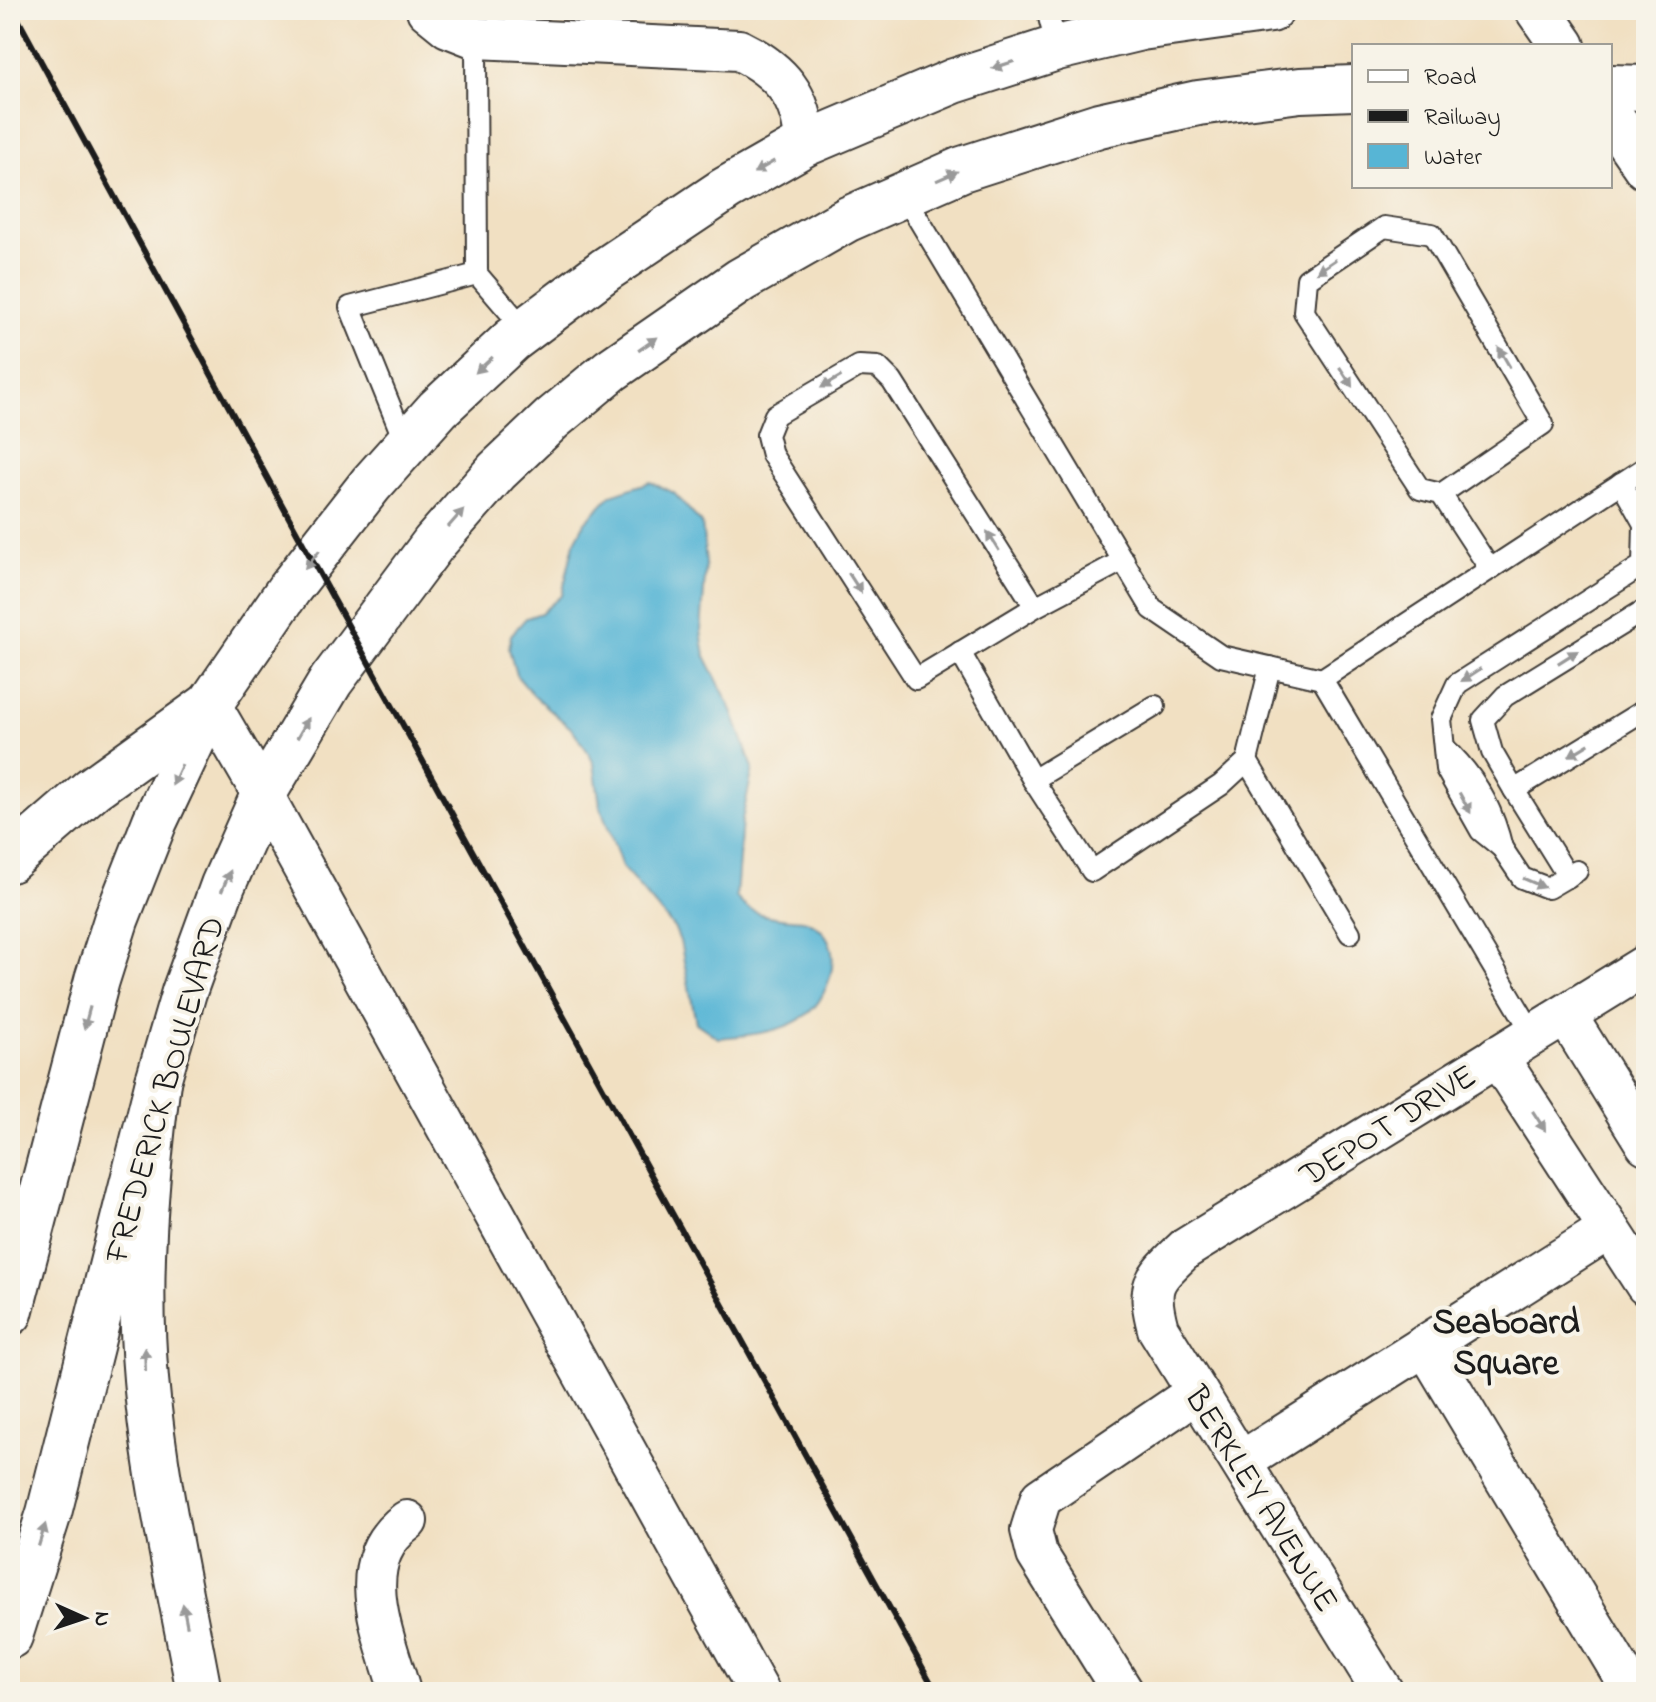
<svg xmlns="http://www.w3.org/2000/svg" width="1656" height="1702" font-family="'Indie Flower',sans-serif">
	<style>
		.water { fill: #57b5d5; stroke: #3a6878; stroke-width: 2 }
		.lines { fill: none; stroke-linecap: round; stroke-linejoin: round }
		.service-casing { stroke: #3c3935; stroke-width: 24 }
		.minor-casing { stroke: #3c3935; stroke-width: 44 }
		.secondary-casing { stroke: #3c3935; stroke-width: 48 }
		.primary-casing { stroke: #3c3935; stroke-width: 48 }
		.motorway-casing { stroke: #3c3935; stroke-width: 48 }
		.service { stroke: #fff; stroke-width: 20 }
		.minor { stroke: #fff; stroke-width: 40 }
		.secondary { stroke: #fff; stroke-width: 44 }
		.primary { stroke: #fff; stroke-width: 44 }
		.motorway { stroke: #fff; stroke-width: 44 }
		.rail { stroke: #1c1c1c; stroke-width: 6 }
		.oneway { fill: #999 }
		.labels { text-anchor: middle; stroke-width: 8; stroke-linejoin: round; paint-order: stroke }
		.street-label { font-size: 34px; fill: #1c1c1c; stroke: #f7f3e8 }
		.neighbourhood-label { font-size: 36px; font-weight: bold; fill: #1c1c1c; stroke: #f7f3e8 }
	</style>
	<rect width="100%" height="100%" fill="#f7f3e8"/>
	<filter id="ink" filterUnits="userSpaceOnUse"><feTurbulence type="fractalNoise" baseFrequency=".0125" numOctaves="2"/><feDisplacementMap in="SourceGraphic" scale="16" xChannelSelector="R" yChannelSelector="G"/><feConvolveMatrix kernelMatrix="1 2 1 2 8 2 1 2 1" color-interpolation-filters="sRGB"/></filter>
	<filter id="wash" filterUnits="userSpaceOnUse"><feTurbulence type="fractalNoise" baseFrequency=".006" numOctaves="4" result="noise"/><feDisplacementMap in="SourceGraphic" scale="32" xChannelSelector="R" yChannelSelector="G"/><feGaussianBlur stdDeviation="1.8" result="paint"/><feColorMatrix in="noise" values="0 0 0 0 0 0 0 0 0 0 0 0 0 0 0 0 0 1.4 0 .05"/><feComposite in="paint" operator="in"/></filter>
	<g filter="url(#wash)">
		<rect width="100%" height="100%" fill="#f1e0c2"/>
		<path class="water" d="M 650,482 L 674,493 L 702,524 L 706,563 L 701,631 L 705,656 L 730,706 L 753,768 L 742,820 L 736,897 C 749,915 770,917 791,919 C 796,920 805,919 809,922 C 840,937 836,971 822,996 C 803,1032 754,1035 718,1038 L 696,1023 L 680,941 L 675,929 L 622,867 L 600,805 L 594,764 L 588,752 L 573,730 L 534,696 L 516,675 L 509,649 L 511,635 L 526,618 L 541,613 L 562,595 L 574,543 L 585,522 L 611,495 Z"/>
	</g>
	<g filter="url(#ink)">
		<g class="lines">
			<g class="service-casing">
				<g id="service">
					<polyline points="1047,10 1057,48"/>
					<polyline points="476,38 477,274 525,330"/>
					<polyline points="904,195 1152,609 1221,656 1322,679"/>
					<polyline points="406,445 350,307 477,274"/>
					<polyline points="1441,494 1543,424 1432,234 1384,227 1307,279 1304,312 1420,489 1441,494 1490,569"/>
					<polyline points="1035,607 892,381 878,367 859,366 775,415 767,435 772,455 916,679 1035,607 1124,560"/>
					<polyline points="1646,609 1505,696 1483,720 1492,752 1514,790 1646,709"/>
					<polyline points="960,652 1033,780 1092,871 1221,785 1247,761 1270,667"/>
					<path d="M 1445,748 C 1474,775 1493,809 1502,848"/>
					<polyline points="1247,761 1350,933"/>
					<polyline points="1033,780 1155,706"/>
					<polyline points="1514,790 1568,877"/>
					<polyline points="1577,871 1548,888 1522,878 1502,848 1481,831 1446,769 1441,719 1457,684 1643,565 1644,524 1621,483"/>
					<polyline points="1533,1034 1322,679 1646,467"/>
				</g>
			</g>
			<g class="minor-casing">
				<g id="minor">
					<path d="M 427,10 L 448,27 L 476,38 L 739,50 C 780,70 803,96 805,144"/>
					<polyline points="210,704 263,795 759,1692"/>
					<polyline points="1566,1015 1646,1144"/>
					<polyline points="1497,1056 1646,1285"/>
					<polyline points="1425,1345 1633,1692"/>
					<polyline points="1241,1462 1609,1229"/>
					<path d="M 400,1692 C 385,1636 349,1563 407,1521"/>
					<polyline points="1123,1692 1037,1554 1031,1530 1041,1498 1197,1392"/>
					<path d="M 1383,1692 L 1158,1329 C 1146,1284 1153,1280 1185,1249 L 1646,965"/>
				</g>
			</g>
			<g class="secondary-casing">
				<g id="secondary">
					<polyline points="1538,10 1563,46"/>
					<polyline points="1610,115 1646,167"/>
				</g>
			</g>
			<g class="primary-casing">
				<g id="primary">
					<polyline points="1610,87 1646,88"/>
					<polyline points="10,1313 97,980 116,920 155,821 210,704 289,589 371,484 438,409 512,340 605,270 726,189 805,144 954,81 1057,48 1141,28 1271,10"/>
					<polyline points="10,1636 49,1513 158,1081 184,992 223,885 263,795 331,681 434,543 497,471 552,419 611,370 741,280 848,219 962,169 1099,125 1198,103 1300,90 1354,88"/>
				</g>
			</g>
			<g class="motorway-casing">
				<g id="motorway">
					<polyline points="10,860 92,789 210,704"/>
					<path d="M 158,1081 C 146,1180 137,1279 146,1379 C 155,1484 180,1588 199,1692"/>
				</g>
			</g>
			<use href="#service" class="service"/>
			<use href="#minor" class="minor"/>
			<use href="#secondary" class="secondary"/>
			<use href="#primary" class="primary"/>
			<use href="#motorway" class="motorway"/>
			<polyline class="rail" points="13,10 312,560 936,1692"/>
		</g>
		<defs><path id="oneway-solid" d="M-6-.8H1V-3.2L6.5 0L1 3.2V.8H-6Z" transform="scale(2)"/></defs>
		<g class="oneway">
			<use href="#oneway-solid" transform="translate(1003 65) rotate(162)"/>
			<use href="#oneway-solid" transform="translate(764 167) rotate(150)"/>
			<use href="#oneway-solid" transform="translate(947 176) rotate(-24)"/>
			<use href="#oneway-solid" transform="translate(1326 266) rotate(146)"/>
			<use href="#oneway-solid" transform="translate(648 344) rotate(-35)"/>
			<use href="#oneway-solid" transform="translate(1504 357) rotate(-120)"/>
			<use href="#oneway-solid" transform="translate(484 365) rotate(137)"/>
			<use href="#oneway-solid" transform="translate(1346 377) rotate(57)"/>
			<use href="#oneway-solid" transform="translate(831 382) rotate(150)"/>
			<use href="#oneway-solid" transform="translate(456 518) rotate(-49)"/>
			<use href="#oneway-solid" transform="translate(993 541) rotate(-122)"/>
			<use href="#oneway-solid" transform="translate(312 560) rotate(128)"/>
			<use href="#oneway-solid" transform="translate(855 583) rotate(57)"/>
			<use href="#oneway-solid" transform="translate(1568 657) rotate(-32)"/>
			<use href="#oneway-solid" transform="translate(1471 675) rotate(147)"/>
			<use href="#oneway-solid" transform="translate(303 728) rotate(-60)"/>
			<use href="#oneway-solid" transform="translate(1579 750) rotate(149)"/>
			<use href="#oneway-solid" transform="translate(177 775) rotate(115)"/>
			<use href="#oneway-solid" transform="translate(1465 803) rotate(61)"/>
			<use href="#oneway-solid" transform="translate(226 881) rotate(-67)"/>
			<use href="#oneway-solid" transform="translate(1534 883) rotate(23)"/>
			<use href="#oneway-solid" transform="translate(87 1018) rotate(105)"/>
			<use href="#oneway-solid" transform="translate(1539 1121) rotate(57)"/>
			<use href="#oneway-solid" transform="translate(145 1359) rotate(-92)"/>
			<use href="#oneway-solid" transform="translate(42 1535) rotate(-73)"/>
			<use href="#oneway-solid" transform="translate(185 1615) rotate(-101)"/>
		</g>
	</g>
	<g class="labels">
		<g class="street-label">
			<text transform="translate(163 1089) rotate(-74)" y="12">FREDERICK BOULEVARD</text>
			<text transform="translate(1387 1124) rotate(-32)" y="12">DEPOT DRIVE</text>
			<text transform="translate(1263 1498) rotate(58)" y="12">BERKLEY AVENUE</text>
		</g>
		<g class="neighbourhood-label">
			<text x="1506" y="1333">Seaboard<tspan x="1506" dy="41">Square</tspan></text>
		</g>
	</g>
	<rect width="1656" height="1702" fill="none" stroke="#f7f3e8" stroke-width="40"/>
	<rect x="1352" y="44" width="260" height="144" fill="#f7f3e8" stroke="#9f9d96" stroke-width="2"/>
	<rect x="1368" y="70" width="40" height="12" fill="#ffffff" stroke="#9f9d96" stroke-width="2"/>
	<text x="1424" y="84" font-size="24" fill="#1c1c1c">Road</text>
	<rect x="1368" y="110" width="40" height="12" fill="#1c1c1c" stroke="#9f9d96" stroke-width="2"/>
	<text x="1424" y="124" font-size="24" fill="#1c1c1c">Railway</text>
	<rect x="1368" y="144" width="40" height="24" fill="#57b5d5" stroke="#9f9d96" stroke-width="2"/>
	<text x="1424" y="164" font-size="24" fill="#1c1c1c">Water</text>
	<g transform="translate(84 1618) rotate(93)" stroke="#f7f3e8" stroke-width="6" paint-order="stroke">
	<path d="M0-6L14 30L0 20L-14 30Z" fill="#1c1c1c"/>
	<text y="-12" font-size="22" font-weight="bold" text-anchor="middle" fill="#1c1c1c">N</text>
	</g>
</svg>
